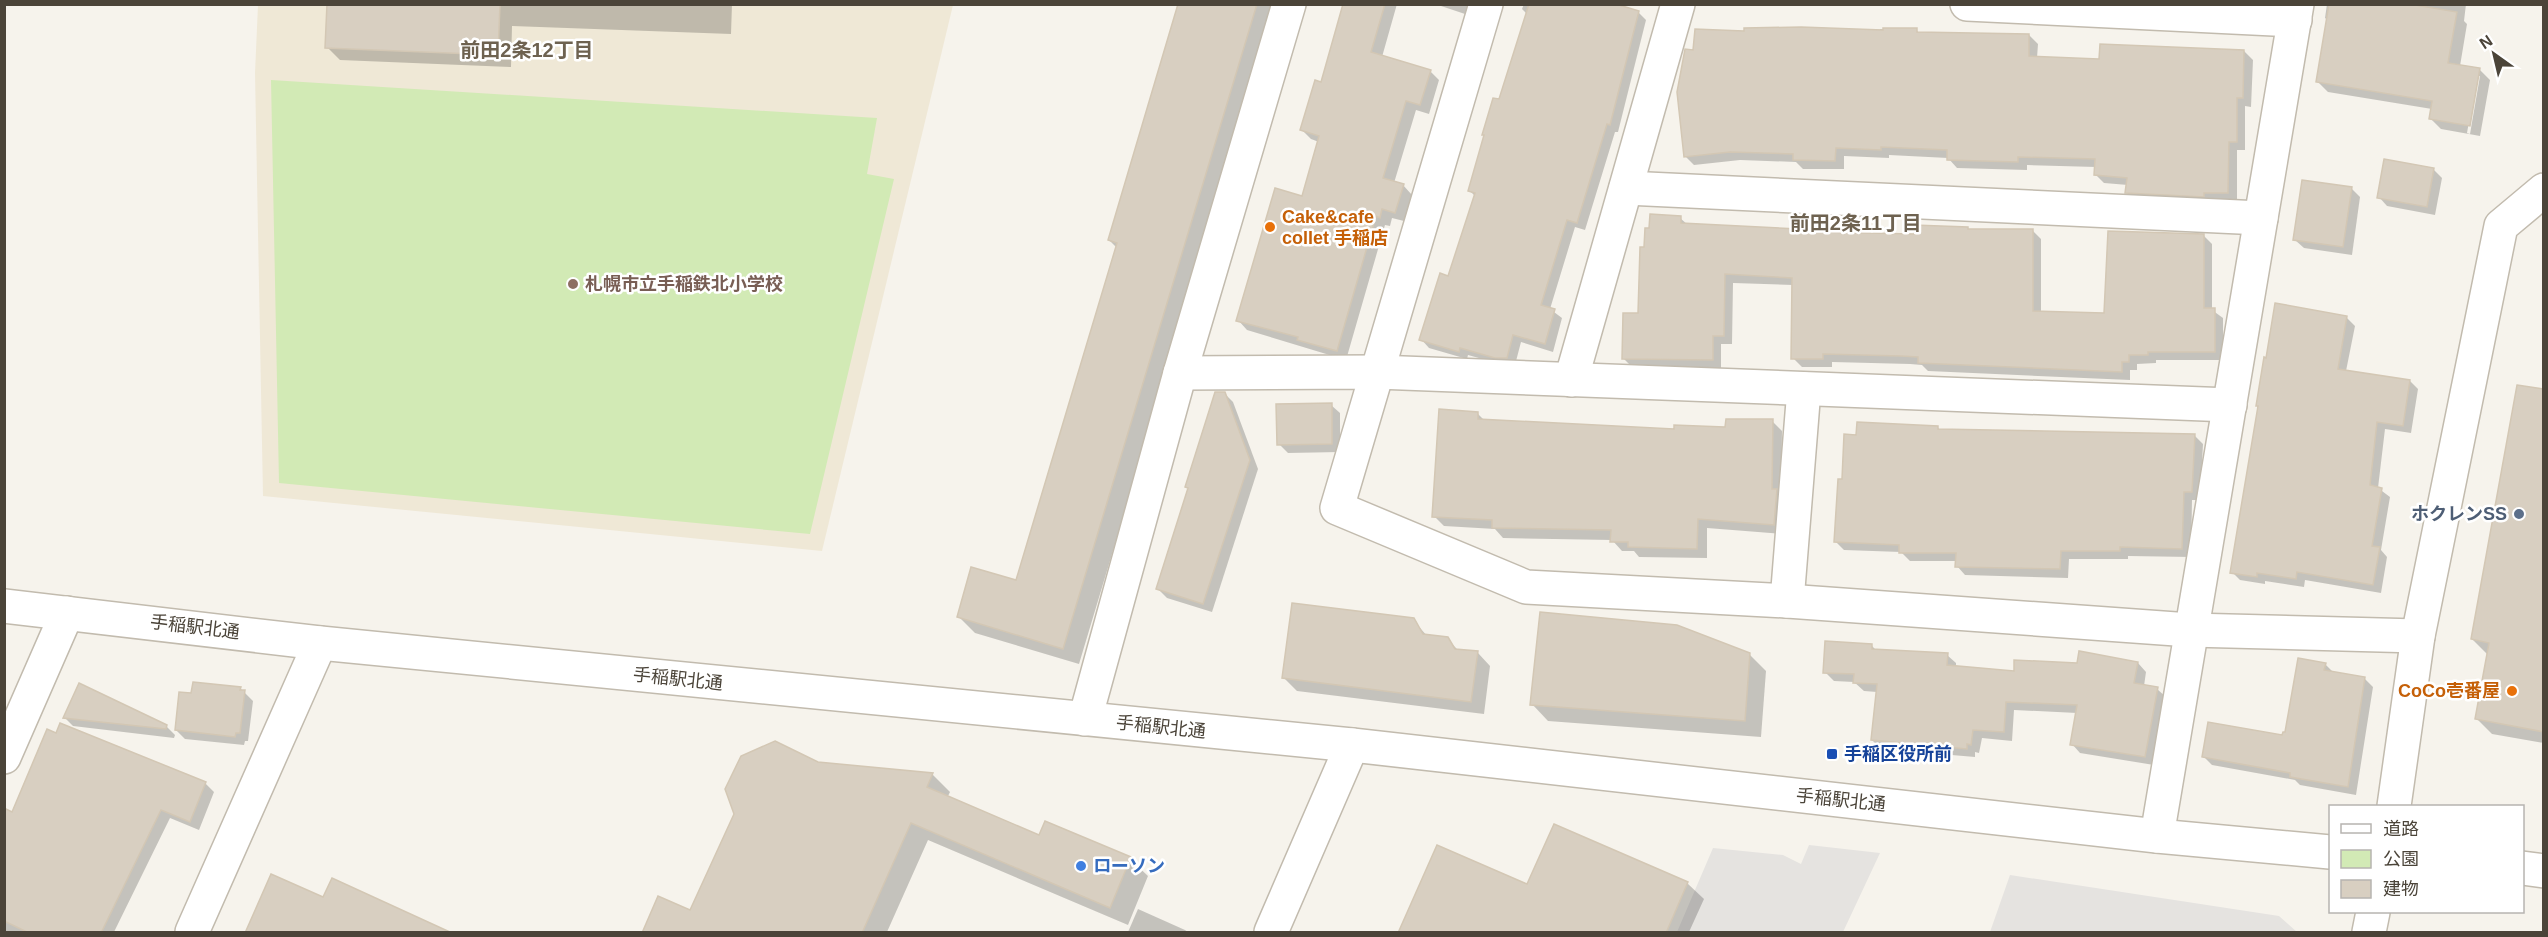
<svg xmlns="http://www.w3.org/2000/svg" width="2548" height="937" font-family="Arial,'Noto Sans JP',sans-serif">
	<style>
		.education { fill: #efe8d6 }
		.green { fill: #d2eab5 }
		.parking { fill: #e5e3e0 }
		.shadow { fill: #0003; fill-rule: evenodd }
		.building { fill: #d8cfc1; stroke: #d3c7b4; stroke-width: 1.5 }
		.lines { fill: none; stroke-linecap: round; stroke-linejoin: round }
		.minor-casing { stroke: #c2bbae; stroke-width: 36 }
		.minor { stroke: #fff; stroke-width: 33 }
		.food-dot { fill: #e8710a; stroke: #fff; stroke-width: 2 }
		.education-dot { fill: #8d6e63; stroke: #fff; stroke-width: 2 }
		.service-dot { fill: #5c6f8a; stroke: #fff; stroke-width: 2 }
		.transit-dot { fill: #1a4fb4; stroke: #fff; stroke-width: 2 }
		.shop-dot { fill: #3f7fe0; stroke: #fff; stroke-width: 2 }
		.labels { text-anchor: middle; stroke-width: 5; stroke-linejoin: round; paint-order: stroke }
		.food-label { font-size: 18px; font-weight: bold; fill: #c56008; stroke: #fff; text-anchor: start }
		.education-label { font-size: 18px; font-weight: bold; fill: #785e54; stroke: #fff; text-anchor: start }
		.service-label { font-size: 18px; font-weight: bold; fill: #4e5e75; stroke: #fff; text-anchor: end }
		.street-label { font-size: 18px; fill: #4b4439; stroke: #fff }
		.transit-label { font-size: 18px; font-weight: bold; fill: #164399; stroke: #fff; text-anchor: start }
		.shop-label { font-size: 18px; font-weight: bold; fill: #366cbe; stroke: #fff; text-anchor: start }
		.neighbourhood-label { font-size: 20px; font-weight: bold; fill: #6e6250; stroke: #fff }
	</style>
	<rect width="100%" height="100%" fill="#f6f3ec"/>
	<polygon class="education" points="258,5 953,5 822,551 263,496 255,73"/>
	<polygon class="green" points="271,80 877,118 867,174 894,179 810,534 279,483"/>
	<g class="parking">
		<polygon points="1809,845 1880,853 1843,932 1677,932 1713,848 1783,855 1801,864"/>
		<polygon points="2010,875 2279,916 2297,932 1990,932"/>
	</g>
	<g class="shadow">
		<polygon points="329,4 732,4 731,34 512,26 511,67 340,60 327,47"/>
		<polygon points="1180,4 1277,4 1079,664 975,633 958,616 1017,582 1117,248 1109,240"/>
		<polygon points="1345,4 1397,4 1382,57 1430,71 1439,80 1429,114 1416,110 1394,183 1403,185 1412,195 1404,221 1392,218 1390,226 1385,225 1346,360 1247,330 1238,320 1303,198 1319,142 1311,139 1302,130 1322,84"/>
		<polygon points="1435,4 1469,4 1465,14"/>
		<polygon points="1524,4 1610,4 1638,12 1646,20 1618,132 1615,132 1585,230 1575,227 1550,309 1562,318 1553,352 1521,342 1515,365 1504,365 1468,355 1467,359 1429,348 1421,339 1449,278 1475,196 1470,191 1527,14 1522,9"/>
		<path d="M 2327,4 L 2466,4 L 2464,21 L 2467,24 L 2460,66 L 2479,69 L 2490,80 L 2480,136 L 2441,129 L 2430,118 L 2432,109 L 2328,92 L 2317,81 L 2328,20 L 2325,18 ZM 2477,76 L 2480,76 L 2470,134 L 2467,133 Z"/>
		<polygon points="1880,29 1916,30 1919,33 2029,35 2038,44 2037,58 2101,60 2244,51 2253,60 2251,107 2245,106 2245,150 2237,150 2237,201 2136,201 2127,192 2128,185 2104,183 2095,174 2096,167 2027,165 2027,170 1957,168 1948,158 1889,155 1889,158 1844,156 1844,169 1803,169 1796,162 1740,160 1694,165 1685,156 1880,32"/>
		<polygon points="2433,169 2442,178 2435,215 2387,206 2379,197"/>
		<polygon points="2351,188 2360,197 2352,255 2304,248 2295,240"/>
		<polygon points="1680,218 1688,225 1819,231 1821,234 1915,236 1967,228 1970,231 2032,230 2041,239 2041,312 2105,314 2204,236 2212,244 2212,310 2223,318 2223,360 2156,360 2156,363 2137,364 2137,370 2130,370 2130,380 1928,371 1922,365 1910,364 1832,362 1832,367 1802,367 1793,358 1793,285 1733,283 1732,344 1721,344 1721,368 1632,367 1624,359 1639,315 1645,249"/>
		<polygon points="2346,317 2355,326 2346,371 2410,381 2418,389 2411,433 2385,429 2378,488 2390,497 2381,550 2387,557 2381,593 2305,580 2304,587 2265,581 2265,584 2240,580 2232,572"/>
		<polygon points="2544,391 2544,743 2492,734 2476,718 2488,655 2472,639"/>
		<polygon points="1224,393 1233,402 1258,469 1212,612 1167,598 1158,589"/>
		<polygon points="1331,405 1340,413 1340,452 1288,453 1279,444"/>
		<polygon points="1477,413 1485,421 1676,431 1727,429 1772,421 1782,431 1781,496 1784,534 1707,528 1707,558 1639,557 1634,551 1622,551 1612,540 1503,538 1495,529 1444,526 1434,516"/>
		<polygon points="1938,428 1941,431 2194,435 2203,444 2200,500 2192,500 2191,557 2128,556 2128,559 2069,559 2068,578 1965,575 1957,566 1957,561 1910,561 1901,552 1844,550 1835,541 1843,480 1858,436"/>
		<polygon points="1413,620 1428,637 1447,639 1459,651 1478,653 1490,666 1484,714 1297,691 1284,678"/>
		<polygon points="1871,645 1877,651 1947,655 1956,663 1956,667 2015,673 2078,664 2138,663 2146,672 2144,686 2157,689 2166,697 2154,765 2080,753 2072,744 2077,713 2014,710 2012,741 1982,738 1979,753 1975,752 1975,757 1881,749 1872,740 1877,692 1864,691 1854,682 1834,681 1825,672"/>
		<polygon points="1750,655 1766,671 1761,737 1548,721 1532,704"/>
		<polygon points="2325,664 2335,674 2364,678 2373,687 2356,795 2300,785 2295,780 2212,765 2203,756 2284,737"/>
		<polygon points="240,688 253,701 248,741 245,741 244,745 185,739 176,730 192,695"/>
		<polygon points="65,718 166,726 175,735 174,738 73,726"/>
		<polygon points="817,764 933,775 950,792 947,798 1040,837 1046,823 1130,859 1148,876 1128,925 928,840 887,932 644,932 691,912"/>
		<polygon points="205,783 214,792 199,830 170,818 114,932 4,932 4,824"/>
		<polygon points="1687,883 1704,899 1689,932 1400,932 1528,886"/>
		<polygon points="1138,909 1185,930 1188,932 1128,932"/>
	</g>
	<g class="building">
		<polygon points="327,4 500,4 498,55 325,48"/>
		<polygon points="1178,4 1257,4 1063,649 957,617 971,567 1016,580 1117,243 1108,240"/>
		<polygon points="1343,4 1385,4 1371,52 1431,70 1420,105 1406,101 1383,178 1404,184 1395,213 1382,209 1380,218 1376,216 1337,351 1297,340 1298,337 1236,321 1275,188 1302,196 1319,136 1300,130 1315,80 1321,82"/>
		<polygon points="1529,4 1616,4 1639,11 1610,125 1607,124 1577,223 1567,220 1541,305 1555,309 1545,344 1513,335 1507,358 1495,358 1460,348 1459,352 1419,340 1440,273 1448,276 1475,193 1468,191 1484,135 1482,135 1493,98 1499,99"/>
		<polygon points="2329,4 2409,4 2457,12 2448,63 2480,68 2470,126 2429,119 2432,101 2316,82"/>
		<polygon points="1801,27 1883,30 1883,28 1917,28 1917,32 2029,34 2029,56 2099,59 2100,44 2244,50 2243,98 2237,98 2237,142 2229,142 2228,193 2204,193 2204,197 2125,193 2127,178 2094,175 2095,159 2018,157 2018,162 1947,160 1947,150 1881,147 1881,150 1836,148 1835,161 1793,160 1793,154 1730,152 1684,157 1677,92 1685,49 1693,50 1695,29 1744,31 1744,28"/>
		<polygon points="2384,159 2434,168 2427,207 2377,198"/>
		<polygon points="2302,180 2352,187 2343,247 2293,240"/>
		<polygon points="1650,214 1681,216 1681,223 1819,230 1819,232 1914,234 1914,225 1968,227 1968,229 2033,229 2033,311 2104,313 2108,231 2204,234 2204,308 2215,308 2215,352 2148,352 2148,355 2129,355 2129,362 2122,362 2122,372 1918,363 1918,357 1901,356 1823,354 1823,359 1791,359 1792,278 1725,274 1724,336 1713,336 1713,360 1622,359 1623,313 1638,313 1640,247 1644,247 1645,228 1649,228"/>
		<polygon points="2275,303 2347,316 2338,369 2410,380 2403,426 2377,422 2370,485 2382,488 2372,546 2380,547 2373,585 2297,572 2296,579 2257,573 2257,577 2230,573 2258,406 2256,406 2264,357 2266,358"/>
		<polygon points="2517,385 2544,389 2544,732 2475,719 2489,643 2471,639"/>
		<polygon points="1215,392 1225,392 1250,460 1203,604 1156,589 1188,488 1185,487"/>
		<polygon points="1332,403 1332,444 1277,445 1276,404"/>
		<polygon points="1439,409 1478,412 1478,419 1674,429 1674,425 1725,427 1726,419 1773,419 1772,489 1777,489 1774,525 1698,519 1697,549 1628,547 1628,542 1610,542 1611,530 1492,528 1492,520 1432,517"/>
		<polygon points="1857,422 1938,426 1938,429 2195,434 2192,492 2184,492 2182,549 2120,547 2120,551 2061,551 2060,569 1955,567 1956,553 1899,553 1899,545 1834,542 1838,479 1842,479 1844,434 1856,435"/>
		<polygon points="1292,603 1414,618 1423,634 1448,637 1455,649 1478,651 1471,702 1282,678"/>
		<polygon points="1540,612 1677,625 1750,653 1745,721 1530,705"/>
		<polygon points="1825,641 1872,644 1872,649 1948,653 1947,665 2014,671 2014,660 2077,663 2079,651 2138,662 2134,683 2158,687 2145,757 2070,745 2077,705 2006,702 2004,732 1973,730 1971,745 1967,744 1967,749 1871,740 1877,684 1853,683 1854,674 1823,673"/>
		<polygon points="2298,658 2326,663 2324,670 2365,677 2348,787 2290,777 2290,773 2202,757 2208,722 2282,735 2283,732 2285,732"/>
		<polygon points="193,682 241,687 240,690 245,690 240,733 236,733 235,737 175,730 179,692 191,693"/>
		<polygon points="79,683 167,725 166,729 63,718"/>
		<polygon points="60,723 206,782 190,822 161,810 101,933 29,933 4,921 4,808 12,812 47,729 56,733"/>
		<polygon points="775,741 818,762 933,773 927,787 1039,835 1045,821 1131,857 1110,908 911,823 862,933 642,933 658,896 690,910 734,814 725,789 741,756"/>
		<polygon points="1554,824 1688,882 1666,933 1398,933 1437,845 1527,884"/>
		<polygon points="271,874 323,897 332,878 452,933 245,933"/>
	</g>
	<g class="lines">
		<g class="minor-casing">
			<g id="minor">
				<polyline points="1486,4 1337,508 1526,587 1787,601 2190,630 2418,636"/>
				<polyline points="1967,4 2295,20"/>
				<polyline points="1626,188 2261,218"/>
				<polyline points="1180,373 1377,372 2230,405"/>
				<polyline points="1571,380 1678,4"/>
				<polyline points="1787,601 1804,389"/>
				<polyline points="4,606 320,643 1352,745 2157,836 2330,852"/>
				<polyline points="1085,719 1180,373 1289,4"/>
				<polyline points="4,757 67,613"/>
				<polyline points="2394,806 2418,636 2501,226 2544,190"/>
				<polyline points="2157,836 2297,4"/>
				<polyline points="2522,868 2544,871"/>
				<polyline points="192,932 320,643"/>
				<polyline points="1271,932 1352,745"/>
				<polyline points="2369,932 2373,912"/>
			</g>
		</g>
		<use href="#minor" class="minor"/>
	</g>
	<g class="food-dot">
		<circle cx="1270" cy="227" r="6"/>
		<circle cx="2512" cy="691" r="6"/>
	</g>
	<circle class="education-dot" cx="573" cy="284" r="6"/>
	<circle class="service-dot" cx="2519" cy="514" r="6"/>
	<rect class="transit-dot" x="1826" y="748" width="12" height="12" rx="3"/>
	<circle class="shop-dot" cx="1081" cy="866" r="6"/>
	<g class="labels">
		<g class="food-label">
			<text x="1282" y="223">Cake&amp;cafe<tspan x="1282" dy="21">collet 手稲店</tspan></text>
			<text x="2500" y="697" text-anchor="end">CoCo壱番屋</text>
		</g>
		<g class="education-label">
			<text x="585" y="290">札幌市立手稲鉄北小学校</text>
		</g>
		<g class="service-label">
			<text x="2507" y="520">ホクレンSS</text>
		</g>
		<g class="street-label">
			<text transform="translate(195 627) rotate(7)" y="6">手稲駅北通</text>
			<text transform="translate(678 679) rotate(6)" y="6">手稲駅北通</text>
			<text transform="translate(1161 727) rotate(6)" y="6">手稲駅北通</text>
			<text transform="translate(1841 800) rotate(6)" y="6">手稲駅北通</text>
		</g>
		<g class="transit-label">
			<text x="1844" y="760">手稲区役所前</text>
		</g>
		<g class="shop-label">
			<text x="1093" y="872">ローソン</text>
		</g>
		<g class="neighbourhood-label">
			<text x="527" y="57">前田2条12丁目</text>
			<text x="1856" y="230">前田2条11丁目</text>
		</g>
	</g>
	<rect width="2548" height="937" fill="none" stroke="#4b4439" stroke-width="12"/>
	<rect x="2329" y="805" width="195" height="108" fill="#ffffff" stroke="#b7b4b0" stroke-width="1.5"/>
	<rect x="2341" y="824" width="30" height="9" fill="#ffffff" stroke="#b7b4b0" stroke-width="1.5"/>
	<text x="2383" y="835" font-size="18" fill="#4b4439">道路</text>
	<rect x="2341" y="850" width="30" height="18" fill="#d2eab5" stroke="#b7b4b0" stroke-width="1.5"/>
	<text x="2383" y="865" font-size="18" fill="#4b4439">公園</text>
	<rect x="2341" y="880" width="30" height="18" fill="#d8cfc1" stroke="#b7b4b0" stroke-width="1.5"/>
	<text x="2383" y="895" font-size="18" fill="#4b4439">建物</text>
	<g transform="translate(2494 54) rotate(326)" stroke="#ffffff" stroke-width="4.5" paint-order="stroke">
	<path d="M0-4.5L10 22L0 15L-10 22Z" fill="#4b4439"/>
	<text y="-9" font-size="16" font-weight="bold" text-anchor="middle" fill="#4b4439">N</text>
	</g>
</svg>
